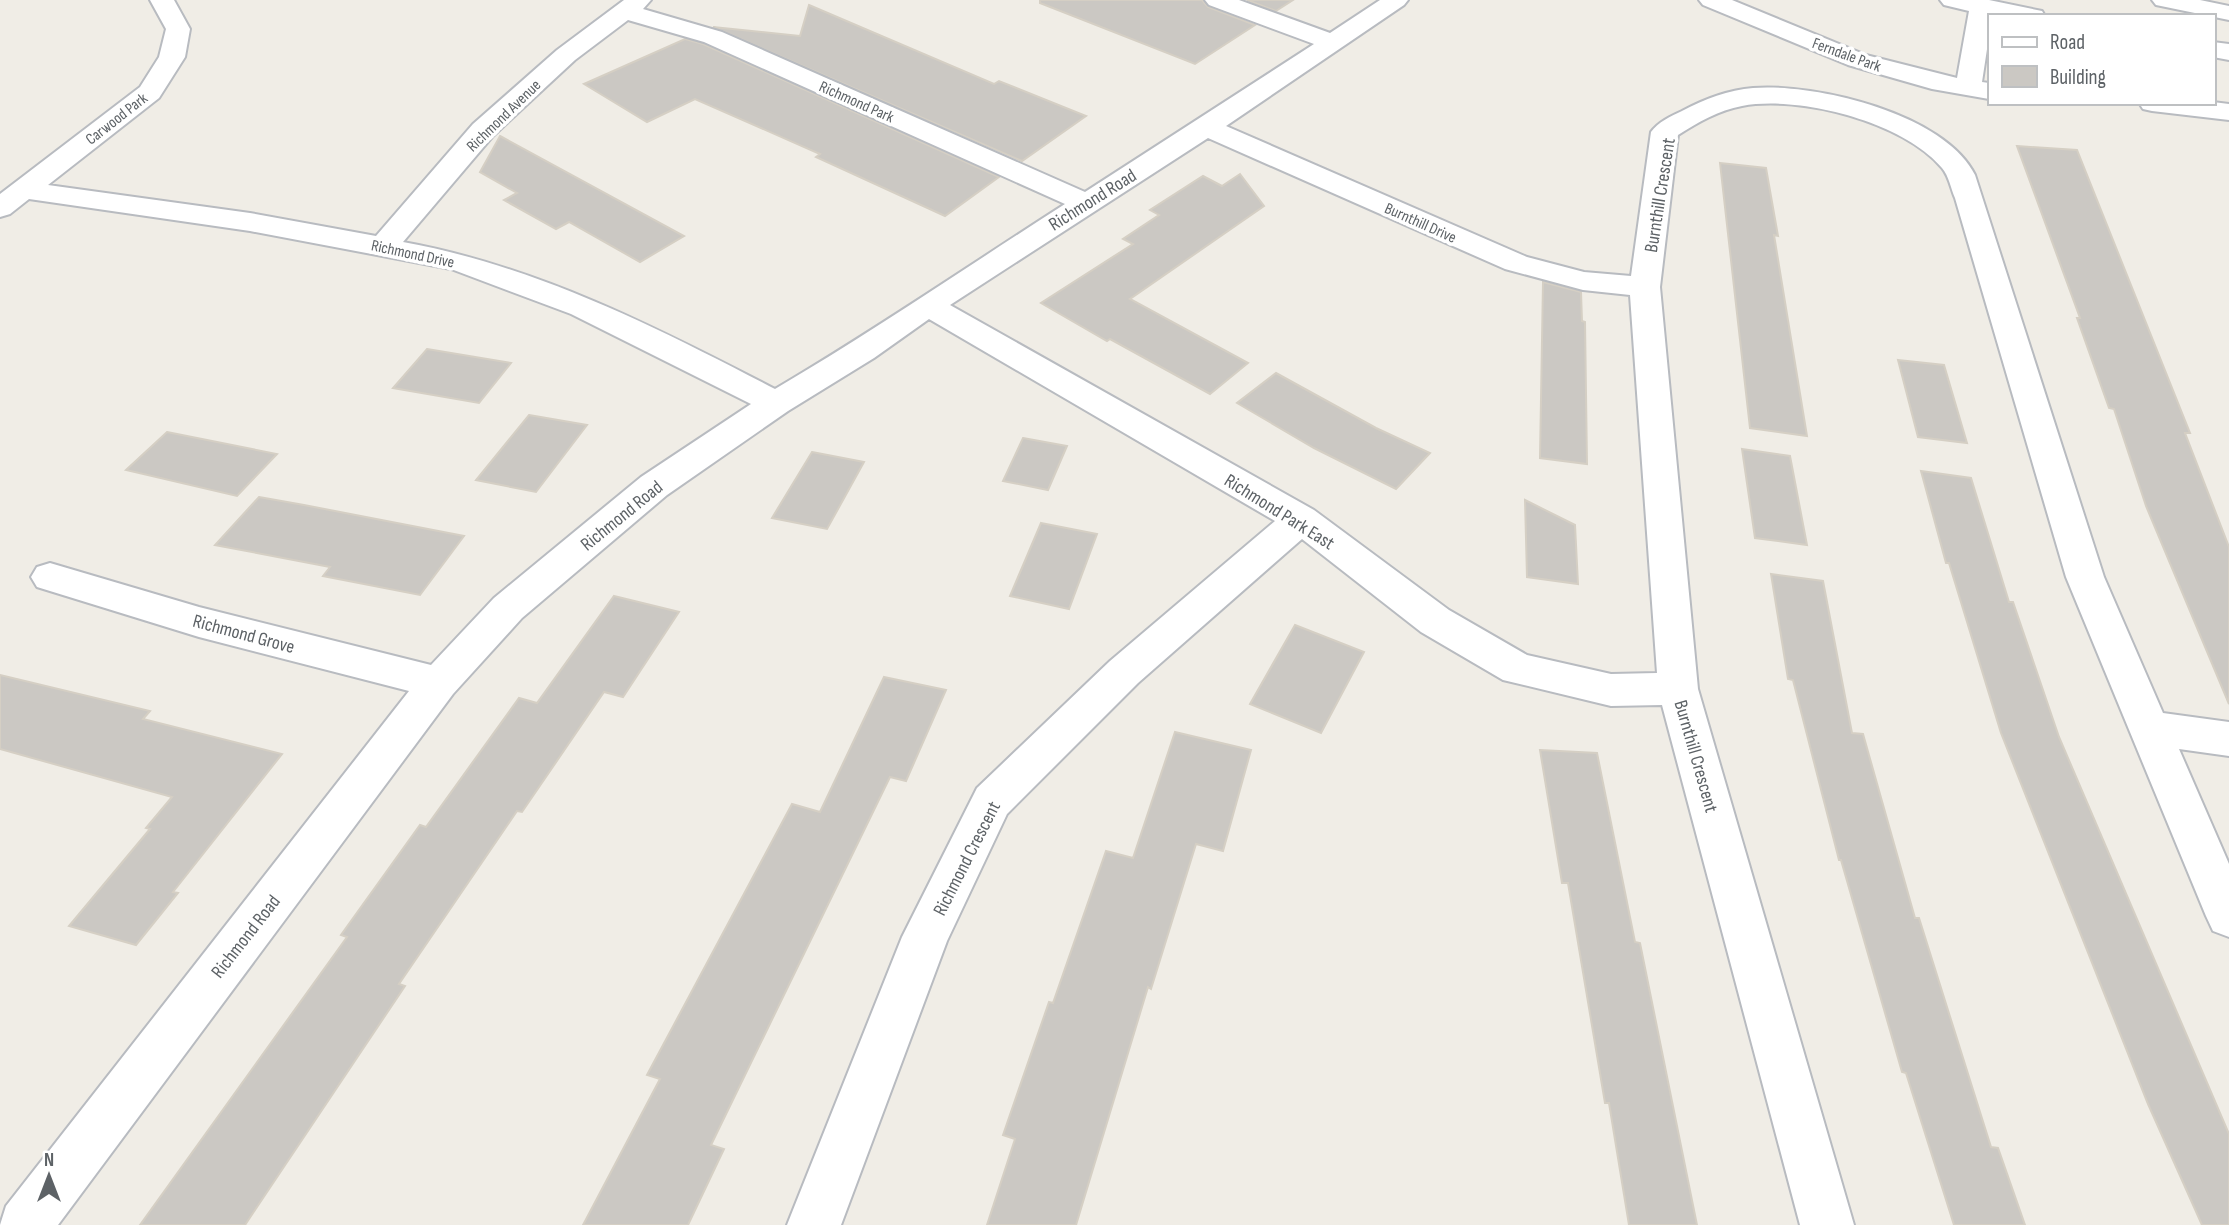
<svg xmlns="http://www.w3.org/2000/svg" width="2229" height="1225" font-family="'Sofia Sans Condensed',sans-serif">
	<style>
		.building { fill: #cbc8c3; stroke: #d5cfc4; stroke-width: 2 }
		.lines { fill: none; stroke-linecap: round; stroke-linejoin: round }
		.minor-casing { stroke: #b8bbc0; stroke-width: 4 }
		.minor { fill: #fff; fill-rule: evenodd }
		.labels { text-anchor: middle; stroke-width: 7; stroke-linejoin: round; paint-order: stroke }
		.far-street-label { font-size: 16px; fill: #5d6266; stroke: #fff }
		.street-label { font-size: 19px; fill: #5d6266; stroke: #fff }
	</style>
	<rect width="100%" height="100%" fill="#f0ede6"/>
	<g class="building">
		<polygon points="1040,0 1202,0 1208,7 1255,25 1195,64 1040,3"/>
		<polygon points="1247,0 1293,0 1276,11"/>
		<polygon points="809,5 994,84 999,81 1086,116 1022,161 713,27 800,36"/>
		<polygon points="685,39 703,44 999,177 945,216 816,157 820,154 695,99 647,122 584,84"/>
		<polygon points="500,136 684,236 640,262 569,222 556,229 504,200 517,193 480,172"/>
		<polygon points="2017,146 2077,150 2190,433 2185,433 2229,547 2229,704 2146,506 2114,409 2109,408 2077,318 2080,318"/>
		<polygon points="1720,163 1766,168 1778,236 1774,235 1807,436 1750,428"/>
		<polygon points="1240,174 1264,206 1130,299 1248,363 1210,394 1110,339 1107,341 1041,303 1133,244 1123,239 1159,215 1150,210 1203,176 1222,186"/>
		<polygon points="1543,282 1581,292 1582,321 1585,322 1587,464 1540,458"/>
		<polygon points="427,349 511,363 479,403 393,388"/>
		<polygon points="1898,360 1944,365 1967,443 1918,437"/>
		<polygon points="1276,373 1376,428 1430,453 1396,489 1314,448 1237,403"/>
		<polygon points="529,415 587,425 536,492 476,480"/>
		<polygon points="167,432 277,454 237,496 126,470"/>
		<polygon points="1023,438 1067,446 1048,490 1003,481"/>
		<polygon points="1742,449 1790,456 1807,545 1755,538"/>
		<polygon points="812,452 864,462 827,529 772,518"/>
		<polygon points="1921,471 1971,478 2009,602 2013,602 2059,737 2229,1134 2229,1225 2202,1225 2148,1104 2001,733 1949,563 1946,563"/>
		<polygon points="259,497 304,505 464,536 420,595 323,576 330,567 215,545"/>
		<polygon points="1525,500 1575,525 1578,584 1527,577"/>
		<polygon points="1041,523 1097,534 1069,609 1010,596"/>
		<polygon points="1771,574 1823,581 1852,733 1863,734 1915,918 1919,918 1991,1147 1998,1148 2025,1225 1954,1225 1906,1073 1902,1072 1841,860 1839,860 1793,680 1788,679"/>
		<polygon points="614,596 679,612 623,697 604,692 522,812 517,811 399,984 405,986 245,1225 140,1225 347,937 341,935 420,825 426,827 519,698 537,703"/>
		<polygon points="1295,625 1364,652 1321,733 1250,704"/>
		<polygon points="0,675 150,711 143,719 282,754 173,892 178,893 136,945 69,926 150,829 146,828 172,797 0,749"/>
		<polygon points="884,677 946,690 906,781 890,777 711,1145 724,1149 688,1225 583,1225 660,1079 647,1075 792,804 820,812"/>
		<polygon points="1175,732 1251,750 1223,851 1196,844 1151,989 1148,987 1076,1225 987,1225 1015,1139 1003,1135 1049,1002 1053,1003 1106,851 1133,858"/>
		<polygon points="1540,750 1597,753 1635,942 1640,943 1697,1225 1629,1225 1609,1103 1605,1103 1568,883 1562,883"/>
	</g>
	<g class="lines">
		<g class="minor-casing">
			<g id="minor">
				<path d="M 150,0 L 174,0 L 190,29 L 185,57 L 159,98 L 48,185 L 250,213 L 376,236 L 473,124 L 557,50 L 624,0 L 651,0 L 643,9 L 722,32 L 1085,192 L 1314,44 L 1209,5 L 1205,0 L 1239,0 L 1330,33 L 1380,0 L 1408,0 L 1404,5 L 1226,126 L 1527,257 L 1584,272 L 1631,276 L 1651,132 C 1658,122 1671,116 1682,111 C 1704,99 1729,90 1753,88 C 1816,83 1945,114 1975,175 L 2104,577 L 2163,713 L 2229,722 L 2229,756 L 2179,749 L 2229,864 L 2229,937 L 2213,931 L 2206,916 L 2066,577 L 1955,198 C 1951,189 1949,176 1942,168 C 1904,122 1799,95 1742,106 C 1719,110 1697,123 1678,135 L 1660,287 L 1698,689 L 1854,1225 L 1800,1225 L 1662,705 L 1611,706 L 1503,680 L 1421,632 L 1302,539 L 1138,683 L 1007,814 L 947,941 L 841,1225 L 787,1225 L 902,937 L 977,788 L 1110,661 L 1275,521 L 929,319 L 874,358 L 788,411 L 667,495 L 522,618 L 453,694 L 58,1225 L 0,1225 L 6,1206 L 409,691 L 199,637 L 37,587 L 31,577 L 37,567 L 50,563 L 199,607 L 431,665 L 494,598 L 641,477 L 751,404 L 571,314 L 451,269 L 250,231 L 29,199 L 10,214 L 0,217 L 0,194 L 140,87 L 159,57 L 166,29 ZM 628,20 L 704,42 L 1065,204 C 968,266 874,331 775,389 C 656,327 536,266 403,242 L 493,136 L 575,60 ZM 1208,138 L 1505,269 L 1583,290 L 1630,295 L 1657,673 L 1611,674 L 1527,655 L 1449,610 L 1314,510 L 950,305 Z"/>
				<polygon points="1699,0 1732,0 1866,55 1957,78 1969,11 1944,5 1940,0 1989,0 2042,11 2045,16 1989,16 1989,36 1982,82 1989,83 1989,99 1932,89 1848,65 1703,5"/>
				<polygon points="2152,0 2200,0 2229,6 2229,20 2156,5"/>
				<polygon points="2213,42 2229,44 2229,60 2213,57"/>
				<polygon points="2213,102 2229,104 2229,120 2152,111 2143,109 2139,103"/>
			</g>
		</g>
		<use href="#minor" class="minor"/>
	</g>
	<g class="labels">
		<g class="far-street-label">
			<text transform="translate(1847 54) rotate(20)" y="6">Ferndale Park</text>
			<text transform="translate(857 101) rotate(24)" y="6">Richmond Park</text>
			<text transform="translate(503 115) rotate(-44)" y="6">Richmond Avenue</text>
			<text transform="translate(116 118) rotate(-38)" y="6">Carwood Park</text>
			<text transform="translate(1421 222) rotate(24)" y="6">Burnthill Drive</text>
			<text transform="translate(413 253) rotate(12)" y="6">Richmond Drive</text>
		</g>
		<g class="street-label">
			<text transform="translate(1659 195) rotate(-81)" y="7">Burnthill Crescent</text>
			<text transform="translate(1092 199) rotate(-32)" y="7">Richmond Road</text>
			<text transform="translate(1280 511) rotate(32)" y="7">Richmond Park East</text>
			<text transform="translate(621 515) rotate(-39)" y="7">Richmond Road</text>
			<text transform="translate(244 633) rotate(15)" y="7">Richmond Grove</text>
			<text transform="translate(1697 756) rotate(74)" y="7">Burnthill Crescent</text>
			<text transform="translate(966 858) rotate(-63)" y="7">Richmond Crescent</text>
			<text transform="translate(245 936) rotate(-52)" y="7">Richmond Road</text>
		</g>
	</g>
	<rect x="1988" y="14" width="228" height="91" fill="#ffffff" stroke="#bec0c2" stroke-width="2"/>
	<rect x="2002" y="37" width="35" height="10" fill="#ffffff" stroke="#bec0c2" stroke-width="2"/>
	<text x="2050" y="49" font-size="21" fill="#5d6266">Road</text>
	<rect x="2002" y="66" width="35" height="21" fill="#cbc8c3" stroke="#bec0c2" stroke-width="2"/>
	<text x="2050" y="84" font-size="21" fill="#5d6266">Building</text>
	<g transform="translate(49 1176)" stroke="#ffffff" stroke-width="5" paint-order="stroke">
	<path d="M0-5L12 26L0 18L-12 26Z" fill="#5d6266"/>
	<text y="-10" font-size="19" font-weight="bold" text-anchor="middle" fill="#5d6266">N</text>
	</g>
</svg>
